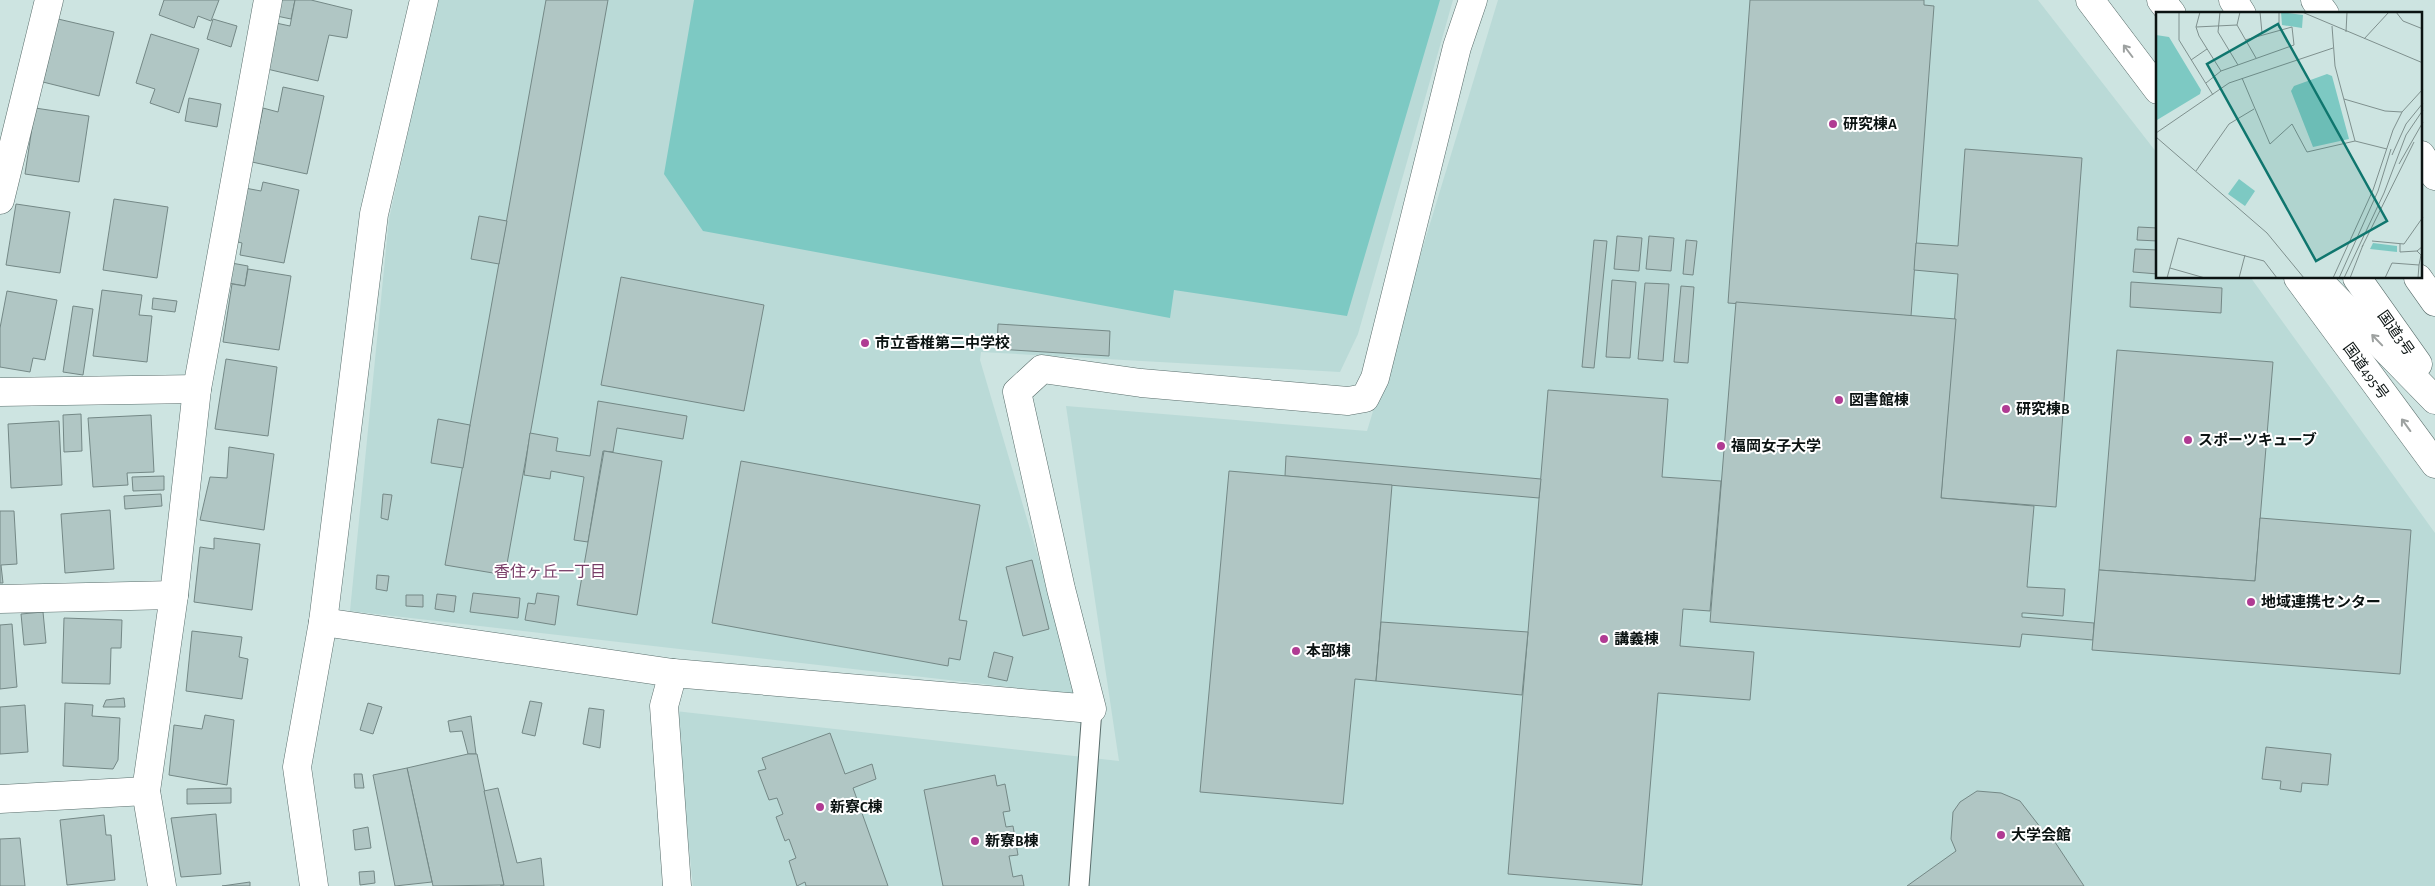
<svg xmlns="http://www.w3.org/2000/svg" width="2435" height="886" font-family="'Alegreya Sans','Noto Sans JP',sans-serif">
	<style>
		.built { fill: #badad7 }
		.green { fill: #7dc9c3 }
		.building { fill: #b0c6c4; stroke: #748886 }
		.lines { fill: none; stroke-linecap: round; stroke-linejoin: round }
		.lane-casing { stroke: #5a6e6c; stroke-width: 21 }
		.street-casing { stroke: #5a6e6c; stroke-width: 29 }
		.highway-casing { stroke: #5a6e6c; stroke-width: 29 }
		.lane { stroke: #fff; stroke-width: 19 }
		.street { stroke: #fff; stroke-width: 28 }
		.highway { stroke: #fff; stroke-width: 28 }
		.oneway { stroke: #9da1a0 }
		.poi-dot { fill: #b03b93; stroke: #fff; stroke-width: 2 }
		.labels { text-anchor: middle; stroke-width: 4; stroke-linejoin: round; paint-order: stroke }
		.poi-label { font-size: 15px; font-weight: bold; fill: #0b1312; stroke: #fff; text-anchor: start }
		.street-label { font-size: 15px; fill: #0b1312; stroke: #fff }
		.neighbourhood-label { font-size: 16px; fill: #783d67; stroke: #fff }
		.inset-road { fill: none; stroke: #7f908e; stroke-width: 1 }
		.view { fill: #0f766e; fill-opacity: 0.15; stroke: #0f766e; stroke-width: 2.5 }
		.inset-edge { fill: none; stroke: #0b1312; stroke-width: 2.5 }
	</style>
	<rect width="100%" height="100%" fill="#cde4e1"/>
	<g class="built">
		<polygon points="437,0 1453,0 1358,334 1340,372 981,352 980,360 1079,695 350,611 389,219"/>
		<polygon points="1498,0 2038,0 2157,153 2158,278 2251,278 2435,533 2435,886 693,886 675,711 1119,761 1066,406 1367,431"/>
	</g>
	<polygon class="green" points="694,0 1440,0 1347,316 1174,290 1170,318 703,231 664,174"/>
	<g class="building">
		<polygon points="164,0 219,0 211,21 198,16 194,28 159,15"/>
		<polygon points="275,0 295,0 291,19 272,15"/>
		<polygon points="295,0 311,0 352,10 347,38 329,35 318,81 267,69 276,23 290,26"/>
		<polygon points="546,0 608,0 505,575 445,565"/>
		<polygon points="1750,0 1924,0 1924,5 1934,6 1911,316 1728,303"/>
		<polygon points="58,19 114,32 99,96 43,82"/>
		<polygon points="213,19 237,26 231,47 207,39"/>
		<polygon points="151,34 199,49 179,113 150,103 155,89 136,83"/>
		<polygon points="283,87 324,96 307,174 252,162 263,108 278,112"/>
		<polygon points="189,98 221,104 217,127 185,121"/>
		<polygon points="35,108 89,116 79,182 25,174"/>
		<polygon points="1965,149 2082,158 2056,507 1941,498 1958,274 1914,270 1916,243 1958,246"/>
		<polygon points="263,182 299,190 284,263 240,255 242,243 234,241 245,188 261,191"/>
		<polygon points="114,199 168,207 157,278 103,270"/>
		<polygon points="16,204 70,212 60,273 6,265"/>
		<polygon points="479,216 507,221 499,264 471,259"/>
		<polygon points="2138,227 2158,228 2158,241 2137,240"/>
		<polygon points="1617,236 1642,238 1639,271 1614,269"/>
		<polygon points="1649,236 1674,238 1671,271 1646,269"/>
		<polygon points="1594,240 1607,241 1594,368 1582,367"/>
		<polygon points="1686,240 1697,241 1693,275 1683,274"/>
		<polygon points="2135,249 2158,250 2158,274 2133,272"/>
		<polygon points="226,262 248,266 245,286 223,282"/>
		<polygon points="248,269 291,276 279,350 223,342 232,284 245,286"/>
		<polygon points="621,277 764,305 744,411 601,385"/>
		<polygon points="1612,280 1636,282 1630,358 1606,357"/>
		<polygon points="2131,282 2222,288 2221,313 2130,307"/>
		<polygon points="1645,283 1669,284 1663,361 1638,359"/>
		<polygon points="1681,286 1694,287 1688,363 1674,362"/>
		<polygon points="102,290 142,295 139,315 152,316 147,362 93,356"/>
		<polygon points="7,291 57,300 45,360 33,358 30,372 0,367 0,328"/>
		<polygon points="153,298 177,301 175,312 152,309"/>
		<polygon points="1736,302 1956,319 1941,498 2034,506 2027,587 2065,589 2063,616 2025,613 2022,613 2022,617 2094,623 2093,640 2022,634 2020,647 1710,622"/>
		<polygon points="73,306 93,309 83,375 63,372"/>
		<polygon points="998,324 1110,331 1109,356 997,349"/>
		<polygon points="2117,350 2273,362 2255,581 2099,570"/>
		<polygon points="226,359 277,367 268,436 215,429"/>
		<polygon points="1548,390 1668,399 1662,477 1721,481 1710,611 1683,609 1680,646 1754,652 1750,700 1658,693 1642,885 1508,874"/>
		<polygon points="598,401 687,416 683,439 617,428 613,452 603,451 588,542 574,540 584,477 551,471 550,479 524,475 530,433 558,438 556,451 590,456"/>
		<polygon points="81,414 82,451 64,452 63,415"/>
		<polygon points="151,415 154,472 127,473 128,485 93,487 88,418"/>
		<polygon points="438,419 470,425 463,468 431,463"/>
		<polygon points="59,421 62,485 11,488 8,424"/>
		<polygon points="229,447 274,454 264,530 200,520 210,477 227,478"/>
		<polygon points="604,451 662,461 637,615 577,605"/>
		<polygon points="1286,456 1541,479 1539,498 1285,476"/>
		<polygon points="741,461 980,505 959,620 967,621 960,660 949,658 948,666 712,623"/>
		<polygon points="1229,471 1392,485 1376,681 1355,679 1343,804 1200,792"/>
		<polygon points="164,476 164,490 133,491 132,477"/>
		<polygon points="161,494 162,506 125,509 124,496"/>
		<polygon points="383,494 392,495 388,520 381,518"/>
		<polygon points="110,510 114,569 65,573 61,514"/>
		<polygon points="0,511 14,511 17,564 1,565 3,583 0,583"/>
		<polygon points="2260,518 2411,530 2400,674 2092,650 2099,570 2255,581"/>
		<polygon points="214,538 260,544 252,610 194,602 200,547 214,549"/>
		<polygon points="1032,560 1049,629 1023,636 1006,567"/>
		<polygon points="377,575 389,576 387,591 376,589"/>
		<polygon points="473,593 520,598 518,618 470,612"/>
		<polygon points="537,593 559,596 555,625 525,620 528,603 535,604"/>
		<polygon points="437,594 456,596 454,612 435,609"/>
		<polygon points="406,595 423,595 423,607 406,606"/>
		<polygon points="43,612 46,643 24,645 21,614"/>
		<polygon points="64,618 122,620 121,648 111,648 110,684 62,683"/>
		<polygon points="1381,622 1528,632 1522,695 1376,681"/>
		<polygon points="12,624 17,687 0,689 0,625"/>
		<polygon points="192,631 242,637 239,657 248,659 242,699 186,691"/>
		<polygon points="994,652 1013,657 1007,681 988,677"/>
		<polygon points="124,698 125,707 103,707 106,700"/>
		<polygon points="530,701 542,703 535,736 522,733"/>
		<polygon points="65,703 93,705 92,716 120,718 118,760 113,769 63,766"/>
		<polygon points="368,703 382,707 373,734 360,730"/>
		<polygon points="25,705 28,752 0,754 0,707"/>
		<polygon points="589,708 604,710 600,748 583,744"/>
		<polygon points="205,715 234,720 227,785 169,775 174,725 202,729"/>
		<polygon points="471,716 476,754 468,754 462,731 450,732 448,721"/>
		<polygon points="830,733 845,774 872,764 876,779 853,788 888,886 806,886 805,882 797,886 789,861 796,858 789,839 785,841 776,817 783,814 777,798 769,800 758,771 766,769 762,758"/>
		<polygon points="2266,747 2331,754 2328,785 2302,783 2301,792 2280,789 2281,781 2262,779"/>
		<polygon points="468,754 477,754 504,885 433,886 407,768"/>
		<polygon points="407,768 432,882 395,886 373,775"/>
		<polygon points="354,774 362,774 364,788 355,788"/>
		<polygon points="995,775 997,786 1005,784 1010,811 1003,812 1006,827 1013,826 1018,855 1009,856 1013,877 1022,875 1024,886 943,886 924,790"/>
		<polygon points="231,788 231,803 187,804 187,789"/>
		<polygon points="498,788 517,863 541,858 544,886 500,886 504,885 484,791"/>
		<polygon points="1977,791 2001,793 2020,801 2044,832 2047,830 2084,886 1907,886 1956,851 1951,839 1953,812 1960,802"/>
		<polygon points="216,814 221,874 181,877 171,818"/>
		<polygon points="104,815 106,835 111,835 115,880 67,885 60,820"/>
		<polygon points="368,827 371,848 355,850 353,830"/>
		<polygon points="20,838 25,886 0,886 0,839"/>
		<polygon points="374,871 375,883 360,885 359,872"/>
		<polygon points="250,882 250,886 222,886"/>
	</g>
	<g class="lines">
		<g class="lane-casing">
			<polyline id="lane" points="1079,886 1092,709"/>
		</g>
		<g class="street-casing">
			<g id="street">
				<polyline points="0,200 49,0"/>
				<polyline points="0,392 197,389"/>
				<polyline points="0,599 174,595"/>
				<polyline points="323,622 673,673 1092,709 1061,589 1017,392 1042,369 1141,383 1348,401 1365,398 1375,378 1457,47 1473,0"/>
				<polyline points="673,673 664,706 677,886"/>
				<polyline points="0,799 146,791"/>
				<polyline points="162,886 146,791 174,595 197,389 268,0"/>
				<polyline points="314,886 297,767 323,622 374,214 424,0"/>
			</g>
		</g>
		<g class="highway-casing">
			<g id="highway">
				<polyline points="2090,0 2158,90"/>
				<polyline points="2161,0 2172,14"/>
				<polyline points="2233,0 2242,14"/>
				<polyline points="2315,0 2325,14"/>
				<polyline points="2421,155 2435,176"/>
				<polyline points="2298,278 2435,464"/>
				<polyline points="2316,278 2435,400"/>
				<polyline points="2357,278 2418,364"/>
				<polyline points="2418,278 2435,302"/>
			</g>
		</g>
		<use href="#lane" class="lane"/>
		<use href="#street" class="street"/>
		<use href="#highway" class="highway"/>
	</g>
	<defs><path id="oneway-shaft" d="M-6 0H5M1.5-3L5.5 0L1.5 3" fill="none" stroke-width="1.6" stroke-linecap="round" stroke-linejoin="round" transform="scale(1.25)"/></defs>
	<g class="oneway">
		<use href="#oneway-shaft" transform="translate(2128 51) rotate(-127)"/>
		<use href="#oneway-shaft" transform="translate(2377 340) rotate(-134)"/>
		<use href="#oneway-shaft" transform="translate(2406 425) rotate(-126)"/>
	</g>
	<g class="poi-dot">
		<circle cx="1833" cy="124" r="5"/>
		<circle cx="865" cy="343" r="5"/>
		<circle cx="1839" cy="400" r="5"/>
		<circle cx="2006" cy="409" r="5"/>
		<circle cx="2188" cy="440" r="5"/>
		<circle cx="1721" cy="446" r="5"/>
		<circle cx="2251" cy="602" r="5"/>
		<circle cx="1604" cy="639" r="5"/>
		<circle cx="1296" cy="651" r="5"/>
		<circle cx="820" cy="807" r="5"/>
		<circle cx="2001" cy="835" r="5"/>
		<circle cx="975" cy="841" r="5"/>
	</g>
	<g class="labels">
		<g class="poi-label">
			<text x="1843" y="129">研究棟A</text>
			<text x="875" y="348">市立香椎第二中学校</text>
			<text x="1849" y="405">図書館棟</text>
			<text x="2016" y="414">研究棟B</text>
			<text x="2198" y="445">スポーツキューブ</text>
			<text x="1731" y="451">福岡女子大学</text>
			<text x="2261" y="607">地域連携センター</text>
			<text x="1614" y="644">講義棟</text>
			<text x="1306" y="656">本部棟</text>
			<text x="830" y="812">新寮C棟</text>
			<text x="2011" y="840">大学会館</text>
			<text x="985" y="846">新寮B棟</text>
		</g>
		<g class="street-label">
			<text transform="translate(2396 333) rotate(55)" y="5">国道3号</text>
			<text transform="translate(2366 371) rotate(54)" y="5">国道495号</text>
		</g>
		<g class="neighbourhood-label">
			<text x="550" y="577">香住ヶ丘一丁目</text>
		</g>
	</g>
	<g transform="translate(2156 12)">
		<rect width="266" height="266" fill="#cde4e1"/>
		<path d="M 125,0 L 147,3 L 146,16 L 126,13 ZM 0,23 L 13,25 L 45,78 L 44,82 L 1,108 ZM 171,62 L 176,64 L 193,127 L 157,135 L 135,79 L 138,74 ZM 83,167 L 99,179 L 89,194 L 72,182 ZM 217,231 L 241,234 L 241,240 L 214,237 Z" fill="#7dc9c3"/>
		<path class="inset-road" d="M 23,0 L 23,28 L 57,83M 44,0 L 40,15 L 43,24 L 65,59M 64,0 L 62,20 L 82,53M 84,0 L 81,13 L 100,46M 104,0 L 106,21M 123,0 L 123,16M 146,0 L 267,51M 240,0 L 247,9 L 267,17M 176,14 L 179,54 L 199,129M 40,15 L 81,13M 190,20 L 191,0M 208,27 L 233,0M 35,48 L 51,37M 86,66 L 114,132 L 136,112 L 151,140 L 199,129 L 231,137M 50,71 L 65,59 L 138,33 L 136,15 L 89,28M 188,87 L 229,99 L 246,100M 0,121 L 73,71 L 177,36M 0,125 L 111,221 L 148,266M 236,143 L 250,112 L 267,91M 243,152 L 267,110M 40,159 L 73,112 L 98,97M 216,229 L 248,232 L 267,205M 244,232 L 244,240 L 261,239M 206,235 L 258,130M 263,253 L 265,243 L 261,239 L 267,234M 14,256 L 49,266M 11,266 L 22,226 L 108,249 L 121,266M 83,266 L 89,243M 177,266 L 217,178 L 237,118 L 246,100 L 267,77M 183,266 L 222,179 L 235,137M 188,266 L 228,181 L 250,123 L 267,98M 194,266 L 207,233M 229,266 L 236,251 L 263,253 L 262,266"/>
		<path class="view" d="M 122,12 L 231,209 L 160,249 L 51,52 Z"/>
		<rect width="266" height="266" class="inset-edge"/>
	</g>
</svg>
